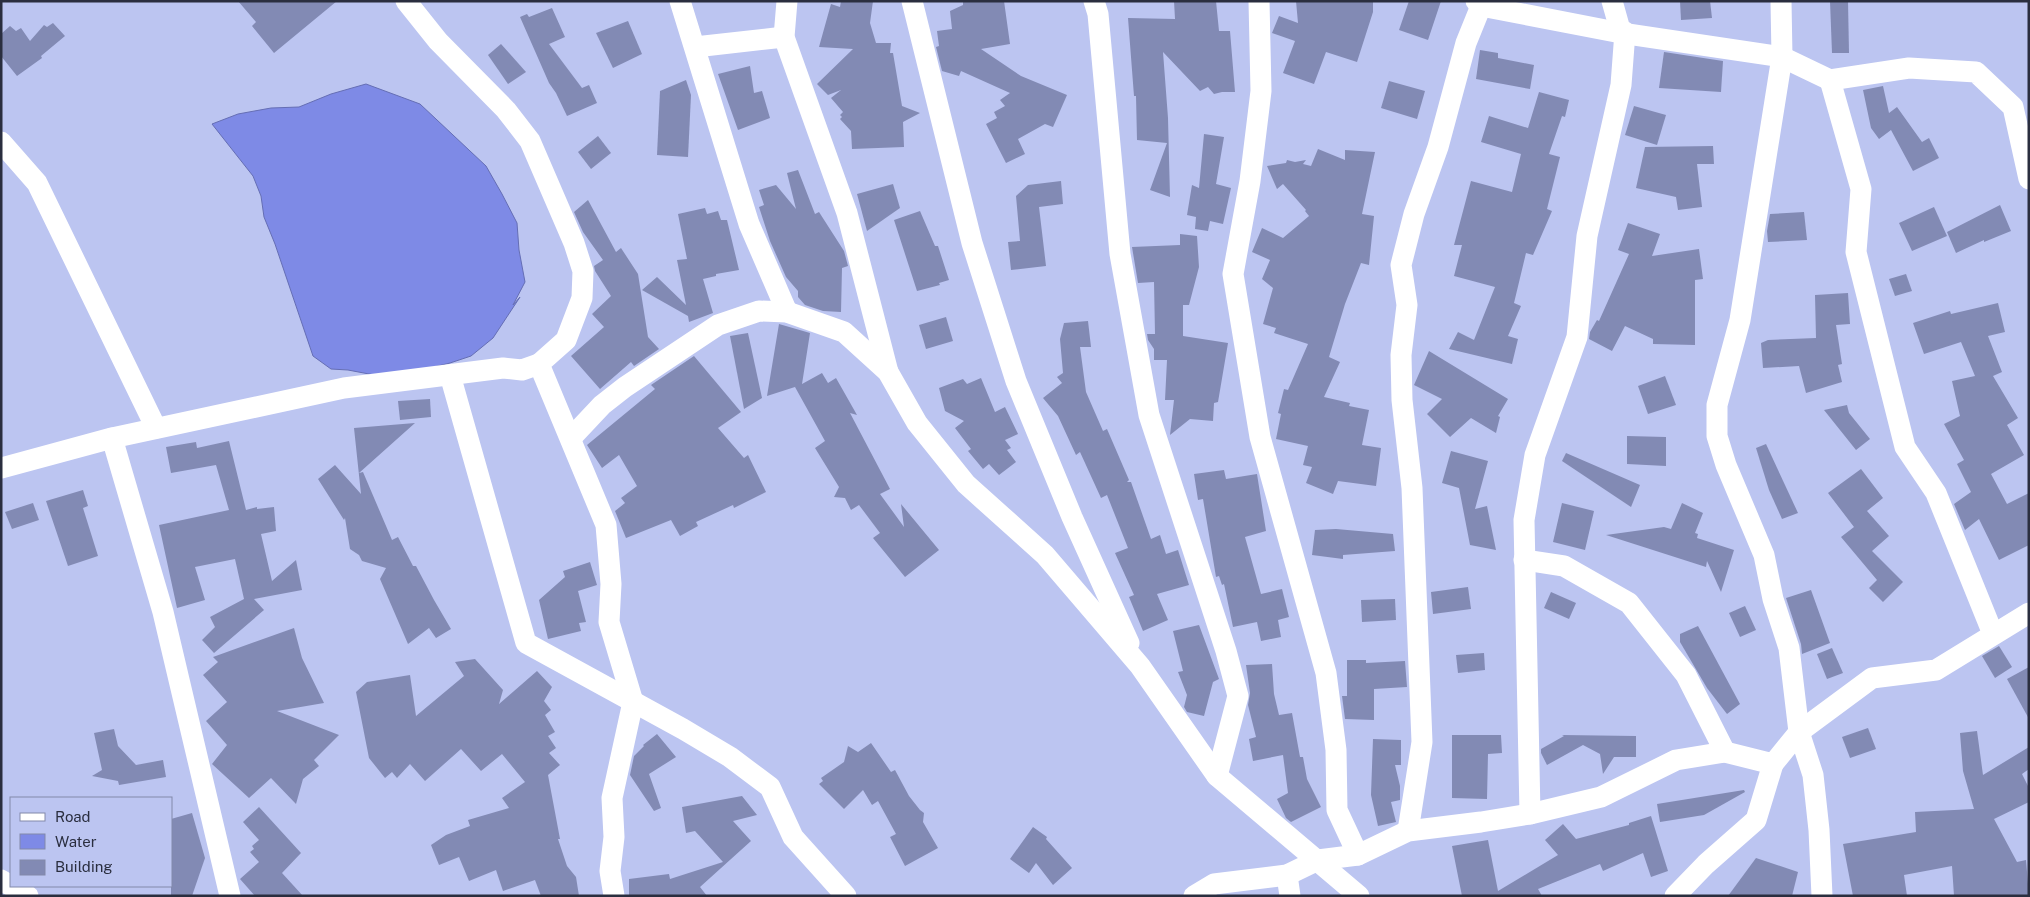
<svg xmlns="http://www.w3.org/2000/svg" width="2030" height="897" font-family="'Public Sans',sans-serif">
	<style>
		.water { fill: #7e8ae6; stroke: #656eb4 }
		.building { fill: #828ab4 }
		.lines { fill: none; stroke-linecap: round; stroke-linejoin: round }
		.street { stroke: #fff; stroke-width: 21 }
	</style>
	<rect width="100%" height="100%" fill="#bcc5f1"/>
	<polygon class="water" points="366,84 420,104 486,166 502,194 517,223 519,250 525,282 513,305 520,297 493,338 471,356 450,363 390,378 348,370 331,369 313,356 275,244 264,217 261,196 253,176 212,124 238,114 271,108 299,107 331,94"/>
	<g class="building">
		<polygon points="238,1 337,1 274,53 252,26 256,22"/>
		<polygon points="841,1 873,1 870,23 876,43 891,43 890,53 893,53 902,106 920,113 903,122 904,147 852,149 851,131 840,119 842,117 840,115 843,112 831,98 841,90 828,95 817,84 853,49 819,47 831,4 840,7"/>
		<polygon points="963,1 1004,1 1010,44 981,49 1021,76 1067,95 1053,127 1045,124 1018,139 1025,154 1006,163 986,124 997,118 994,112 1005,106 1000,100 1010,93 961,71 959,76 942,71 936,47 939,46 937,31 952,29 950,11 963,5"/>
		<polygon points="1174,1 1216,1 1219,31 1230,31 1235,92 1222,92 1214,94 1208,87 1200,91 1163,52 1168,118 1170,197 1150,190 1167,143 1137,140 1136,96 1134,96 1128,18 1175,19"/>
		<polygon points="1296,1 1373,1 1373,12 1357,62 1326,52 1314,84 1283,73 1295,41 1272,33 1279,16 1298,23"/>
		<polygon points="1409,1 1441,1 1428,40 1399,30"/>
		<polygon points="1680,1 1710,1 1712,18 1681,20"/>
		<polygon points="1830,1 1848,1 1849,53 1832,53"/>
		<polygon points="552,8 565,37 549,44 582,88 589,85 597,103 567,116 556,93 549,83 520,17 527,14 529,17"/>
		<polygon points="628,21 642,54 613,68 596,33"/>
		<polygon points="53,23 65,36 41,56 42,58 17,76 1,56 1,34 10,26 16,31 21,28 30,41 44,25 47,27"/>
		<polygon points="501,44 526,72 508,84 488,55"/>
		<polygon points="1480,50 1498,53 1498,58 1534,65 1530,89 1476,79"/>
		<polygon points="1664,52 1723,61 1721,92 1659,88"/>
		<polygon points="750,66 754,93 762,91 770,118 738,130 718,74"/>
		<polygon points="686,80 691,95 688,157 657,155 660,91"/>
		<polygon points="1389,81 1425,91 1417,119 1381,108"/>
		<polygon points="1883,86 1889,113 1897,107 1922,142 1929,138 1939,158 1913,171 1891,130 1879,139 1871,128 1863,90"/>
		<polygon points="1539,92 1569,100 1565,117 1562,116 1549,154 1560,157 1547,209 1552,211 1533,255 1526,253 1514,303 1521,306 1508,336 1518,339 1512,364 1449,349 1458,332 1474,340 1495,287 1454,276 1462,245 1454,245 1471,181 1512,192 1521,154 1481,142 1489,116 1528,128"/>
		<polygon points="1634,106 1666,115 1657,145 1625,135"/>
		<polygon points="1204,134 1224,137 1216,184 1231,188 1223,224 1210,221 1208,231 1195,229 1196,217 1187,215 1192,185 1199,188"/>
		<polygon points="598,136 611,153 591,169 578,152"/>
		<polygon points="1713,146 1714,164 1697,164 1702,207 1678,210 1676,197 1636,188 1645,147"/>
		<polygon points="1318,149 1345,160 1345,150 1375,152 1362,214 1374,216 1369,265 1361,263 1345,304 1329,357 1340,362 1324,397 1350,403 1349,406 1369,410 1362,445 1381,448 1376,486 1338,481 1333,494 1306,483 1312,467 1303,465 1308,446 1276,439 1281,414 1278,413 1284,389 1288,390 1308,344 1274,333 1276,328 1263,324 1273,288 1262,279 1270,260 1252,252 1262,228 1283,238 1309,216 1305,211 1306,210 1283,184 1277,189 1267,166 1286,163 1287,160 1295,162 1306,160 1303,164 1311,166"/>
		<polygon points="798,170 815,214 819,212 844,251 848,266 842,268 841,312 823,311 805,305 798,297 798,291 786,277 770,241 759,207 764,205 759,190 776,185 796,209 787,173"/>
		<polygon points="1061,181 1063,204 1039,207 1046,266 1011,270 1008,242 1020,241 1016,196 1028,185"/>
		<polygon points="893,184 900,208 867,231 857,194"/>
		<polygon points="588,200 616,252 621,248 638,274 648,337 659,349 634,366 631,362 600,389 571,356 604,327 592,314 611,296 595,271 594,266 603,260 583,232 574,212"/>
		<polygon points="2000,205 2011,231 1984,242 1984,240 1956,253 1947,232"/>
		<polygon points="1934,207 1947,236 1912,251 1899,223"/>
		<polygon points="705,208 707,214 718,211 721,220 727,220 739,270 716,274 716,276 703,279 713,313 689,322 688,316 642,290 657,277 686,305 677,260 687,259 678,214"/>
		<polygon points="920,211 935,246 938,246 949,280 939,283 940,285 917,291 894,220"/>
		<polygon points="1804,212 1807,240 1768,242 1767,231 1770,214"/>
		<polygon points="1628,223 1660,234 1652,256 1699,249 1703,279 1695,280 1695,345 1653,344 1653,339 1625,326 1612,351 1589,339 1590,332 1597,320 1599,321 1629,254 1618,250"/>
		<polygon points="1180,234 1197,236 1199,267 1189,305 1183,305 1183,336 1228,343 1218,402 1214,403 1213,421 1190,419 1170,435 1174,400 1165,400 1167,360 1154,360 1154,349 1148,340 1147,334 1155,334 1154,282 1138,283 1132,247 1180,245"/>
		<polygon points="1906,274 1912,291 1895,296 1889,279"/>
		<polygon points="1848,293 1850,324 1836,325 1842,364 1838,365 1842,382 1806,393 1799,366 1763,368 1761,343 1768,340 1816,338 1815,295"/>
		<polygon points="1998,303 2005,332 1988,336 2002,372 1993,376 2018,418 2007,425 2024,455 1991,474 2007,504 2029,493 2029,545 1999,560 1979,519 1965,530 1954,504 1971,492 1957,464 1964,460 1944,424 1960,416 1952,381 1975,376 1961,342 1924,354 1913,323 1950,311 1951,314"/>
		<polygon points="946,317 953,341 926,349 919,325"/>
		<polygon points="1088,321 1091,347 1080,347 1086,392 1103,431 1107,429 1129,480 1127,482 1131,482 1151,539 1160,535 1166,554 1178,550 1189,585 1157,594 1168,620 1143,631 1129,597 1134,595 1115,553 1128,548 1107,495 1101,498 1080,452 1076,455 1058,416 1043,398 1062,383 1057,377 1063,373 1060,339 1064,323"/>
		<polygon points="779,324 810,333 802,384 822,373 828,383 836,378 857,415 850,413 890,489 880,494 904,527 901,504 939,550 905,577 873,538 880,533 859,505 851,510 845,498 834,497 839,487 815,448 825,441 795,387 798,386 767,396"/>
		<polygon points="748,333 762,398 744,409 730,336"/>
		<polygon points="1429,351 1508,399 1498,416 1500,417 1496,433 1471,418 1450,437 1427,414 1442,399 1414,385"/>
		<polygon points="694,356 741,412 718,428 744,458 748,455 766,492 734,508 733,505 696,522 698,526 680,536 671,520 626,538 615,511 625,503 621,498 637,486 619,455 602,468 587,445 655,389 651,385"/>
		<polygon points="1665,376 1676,405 1648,414 1638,386"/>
		<polygon points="981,378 995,412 1005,407 1018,434 1005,440 1011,448 1007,450 1016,462 999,475 989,464 983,469 968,451 971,449 955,428 964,421 945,411 939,388 963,379 967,384"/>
		<polygon points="430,399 431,417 400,420 398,401"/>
		<polygon points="1847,405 1849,413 1870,439 1856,450 1824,410"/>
		<polygon points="415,423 359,473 363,472 392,540 398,537 413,566 416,566 434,600 451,629 436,638 429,628 408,644 380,579 386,568 362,561 359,555 350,549 345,518 344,520 318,479 335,465 361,494 354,428"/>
		<polygon points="1627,436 1666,437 1666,466 1627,464"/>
		<polygon points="229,441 246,510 257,507 257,509 274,507 276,531 261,534 272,581 296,560 302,590 254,599 264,610 214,653 202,640 215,627 210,617 244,599 235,559 195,567 205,600 177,608 159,525 229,510 216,465 171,473 166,447 196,442 197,448"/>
		<polygon points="1766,444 1798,513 1782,519 1769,490 1756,448"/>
		<polygon points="1451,451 1488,461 1475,509 1487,506 1496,550 1470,545 1459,488 1442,483"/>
		<polygon points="1566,453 1640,485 1631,507 1562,461"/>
		<polygon points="1861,469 1883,498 1867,511 1889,536 1872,551 1903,582 1883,602 1869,588 1877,580 1841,537 1854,527 1828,493"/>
		<polygon points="1224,470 1226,479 1257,474 1266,531 1245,537 1261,594 1282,589 1289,617 1278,620 1281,637 1261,641 1257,622 1233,627 1224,584 1222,585 1219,576 1216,577 1203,499 1198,500 1194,474"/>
		<polygon points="83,490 88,506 83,508 98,556 68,566 46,501"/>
		<polygon points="33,503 39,520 12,529 5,512"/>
		<polygon points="1562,503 1594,511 1585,550 1553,542"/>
		<polygon points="1682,503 1703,513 1695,533 1698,534 1697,538 1734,550 1721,592 1707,561 1706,567 1606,535 1664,527 1671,529"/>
		<polygon points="1336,529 1393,534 1395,551 1343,555 1343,559 1312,555 1315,530"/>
		<polygon points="590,562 597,585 578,591 586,622 579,623 581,631 548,639 539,600 565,577 563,571"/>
		<polygon points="1468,587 1471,609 1433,614 1431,592"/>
		<polygon points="1811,590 1830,643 1802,654 1801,644 1786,598"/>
		<polygon points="1551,592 1576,603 1569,619 1544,608"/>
		<polygon points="1395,599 1396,620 1362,622 1361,600"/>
		<polygon points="1745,606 1756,630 1740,637 1729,613"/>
		<polygon points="1199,625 1219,679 1213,682 1204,716 1187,712 1184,707 1187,695 1178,672 1183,671 1173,631"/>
		<polygon points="1698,626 1740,704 1727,714 1707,688 1680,642 1680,634"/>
		<polygon points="294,628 302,658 324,703 277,711 339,735 314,760 319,766 303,779 296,804 271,778 249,798 212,764 227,745 206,721 227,702 203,675 218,662 213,657"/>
		<polygon points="1999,646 2012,667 1995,678 1982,656"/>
		<polygon points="1832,648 1843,673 1827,679 1817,654"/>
		<polygon points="1484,653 1485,670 1458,673 1456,655"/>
		<polygon points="475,659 503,690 499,704 537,671 552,687 544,701 551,710 545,715 555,732 548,736 556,748 549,753 560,765 548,775 560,839 558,839 567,866 576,877 579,896 541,896 535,880 503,891 496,870 469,881 459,857 439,865 431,845 446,835 470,826 468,820 509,808 502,798 525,782 502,754 481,771 461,749 425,781 410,764 397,778 392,772 385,778 369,758 356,692 367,682 410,675 416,716 464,676 455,662"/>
		<polygon points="1347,660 1366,660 1366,663 1405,661 1407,687 1374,689 1374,720 1345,719 1342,696 1347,696"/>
		<polygon points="1272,664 1274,694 1279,715 1292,713 1300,757 1303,757 1307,779 1321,807 1291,822 1286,818 1277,799 1288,793 1283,755 1253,761 1249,739 1256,737 1248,705 1250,693 1246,665"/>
		<polygon points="2029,667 2029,719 2007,679"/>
		<polygon points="1868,728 1876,749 1850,758 1842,737"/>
		<polygon points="114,729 118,746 136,765 163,760 166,777 119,785 118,781 92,776 102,770 94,733"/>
		<polygon points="1977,731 1983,775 2029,747 2029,769 2022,774 2029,788 2029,802 1994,819 2017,862 2026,860 2029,896 1954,896 1952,866 1904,875 1907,896 1853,896 1843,844 1916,832 1915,812 1974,809 1963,771 1960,733"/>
		<polygon points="657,734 676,757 649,774 661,808 654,811 630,775 634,756 644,746 643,745"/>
		<polygon points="1452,735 1501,735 1502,753 1488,754 1487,799 1452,798"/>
		<polygon points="1562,735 1636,736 1636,757 1614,757 1603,774 1600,754 1583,745 1547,765 1541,753 1541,749 1564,736"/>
		<polygon points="1373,739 1401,740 1401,765 1395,765 1400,786 1400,800 1391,802 1396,822 1378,826 1371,795"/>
		<polygon points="871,743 891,772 895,770 909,796 920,810 924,813 923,822 938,848 905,866 890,837 896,834 878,801 872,805 863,790 844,809 819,784 823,781 821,778 844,762 848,746 858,752"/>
		<polygon points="1744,790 1745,792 1704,815 1660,822 1657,804"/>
		<polygon points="742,796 757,815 733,821 751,841 700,887 707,896 629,896 629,879 669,874 670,879 723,862 695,831 686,833 682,807"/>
		<polygon points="259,807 301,853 282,873 303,896 255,896 240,879 259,862 250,852 254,849 252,846 259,840 243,822"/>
		<polygon points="192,813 205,858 192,896 171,896 171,819"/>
		<polygon points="1651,816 1668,871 1651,877 1643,853 1603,871 1600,864 1538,889 1542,896 1462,896 1452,846 1488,840 1498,891 1558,855 1545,840 1563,824 1576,839 1629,825 1629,823"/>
		<polygon points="1033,827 1047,837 1046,839 1072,868 1053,885 1036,863 1029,873 1010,859"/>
		<polygon points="1756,858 1798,872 1792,896 1728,896"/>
	</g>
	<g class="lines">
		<g class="street">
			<polyline points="406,1 438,41 506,110 530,141 574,243 583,271 582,298 566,340 539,364 606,525 611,584 609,622 633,702 612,798 614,837 610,871 614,896"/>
			<polyline points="680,1 749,224 787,312"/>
			<polyline points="787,1 784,37 847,213 888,372"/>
			<polyline points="912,1 972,243 1016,381 1072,517 1129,643"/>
			<polyline points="1094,1 1098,14 1120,254 1149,415 1226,651 1238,696 1217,776"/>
			<polyline points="1259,1 1261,91 1250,181 1233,274 1260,437 1326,673 1336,750 1337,810 1358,855"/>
			<polyline points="1476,1 1481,6 1621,33 1782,57 1830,80 1909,68 1976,72 2013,107 2029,179"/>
			<polyline points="1612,1 1621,33"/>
			<polyline points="1781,1 1782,57 1740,320 1717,405 1717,436 1726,465 1764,555 1773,599 1789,648 1799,732 1813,775 1819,830 1822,896"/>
			<polyline points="695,47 784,37"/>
			<polyline points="1830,80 1861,189 1856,252 1905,447 1936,493 1993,634"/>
			<polyline points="1,142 37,183 156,428"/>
			<polyline points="450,375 526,643 683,729 730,757 770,787 793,837 846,896"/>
			<polyline points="112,438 163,612 230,896"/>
			<polyline points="571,438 602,405 625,387 718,325 759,311 787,312 844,332 888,372 917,423 966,484 1045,555 1140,666 1217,776 1359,896"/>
			<polyline points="1,468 112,438 344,388 503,368 522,370 539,364"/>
			<polyline points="1524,560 1564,566 1629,603 1686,675 1725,752"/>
			<polyline points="1530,814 1524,520 1535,455 1577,337 1587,236 1621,85 1625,32"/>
			<polyline points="1408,831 1422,742 1412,488 1402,400 1401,355 1407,305 1401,265 1414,214 1438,147 1466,43 1481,6"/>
			<polyline points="1287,875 1290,896"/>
			<polyline points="1,880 28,896"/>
			<polyline points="1194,896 1214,884 1287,875 1318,860 1358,855 1408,831 1481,822 1530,814 1601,797 1676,760 1725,752 1773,764 1799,732 1872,678 1936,670 2029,613"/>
			<polyline points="1675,896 1706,864 1756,820 1773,764"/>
		</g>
	</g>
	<rect width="2030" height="897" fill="none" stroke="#2a2e3f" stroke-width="5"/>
	<rect x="10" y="797" width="162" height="90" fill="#bcc5f1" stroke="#8289aa"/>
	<rect x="20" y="813" width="25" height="8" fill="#ffffff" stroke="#8289aa"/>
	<text x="55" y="822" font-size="15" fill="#2a2e3f">Road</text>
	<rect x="20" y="834" width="25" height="15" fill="#7e8ae6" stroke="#8289aa"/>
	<text x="55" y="847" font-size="15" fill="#2a2e3f">Water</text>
	<rect x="20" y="860" width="25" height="15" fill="#828ab4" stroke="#8289aa"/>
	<text x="55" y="872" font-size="15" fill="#2a2e3f">Building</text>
</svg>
